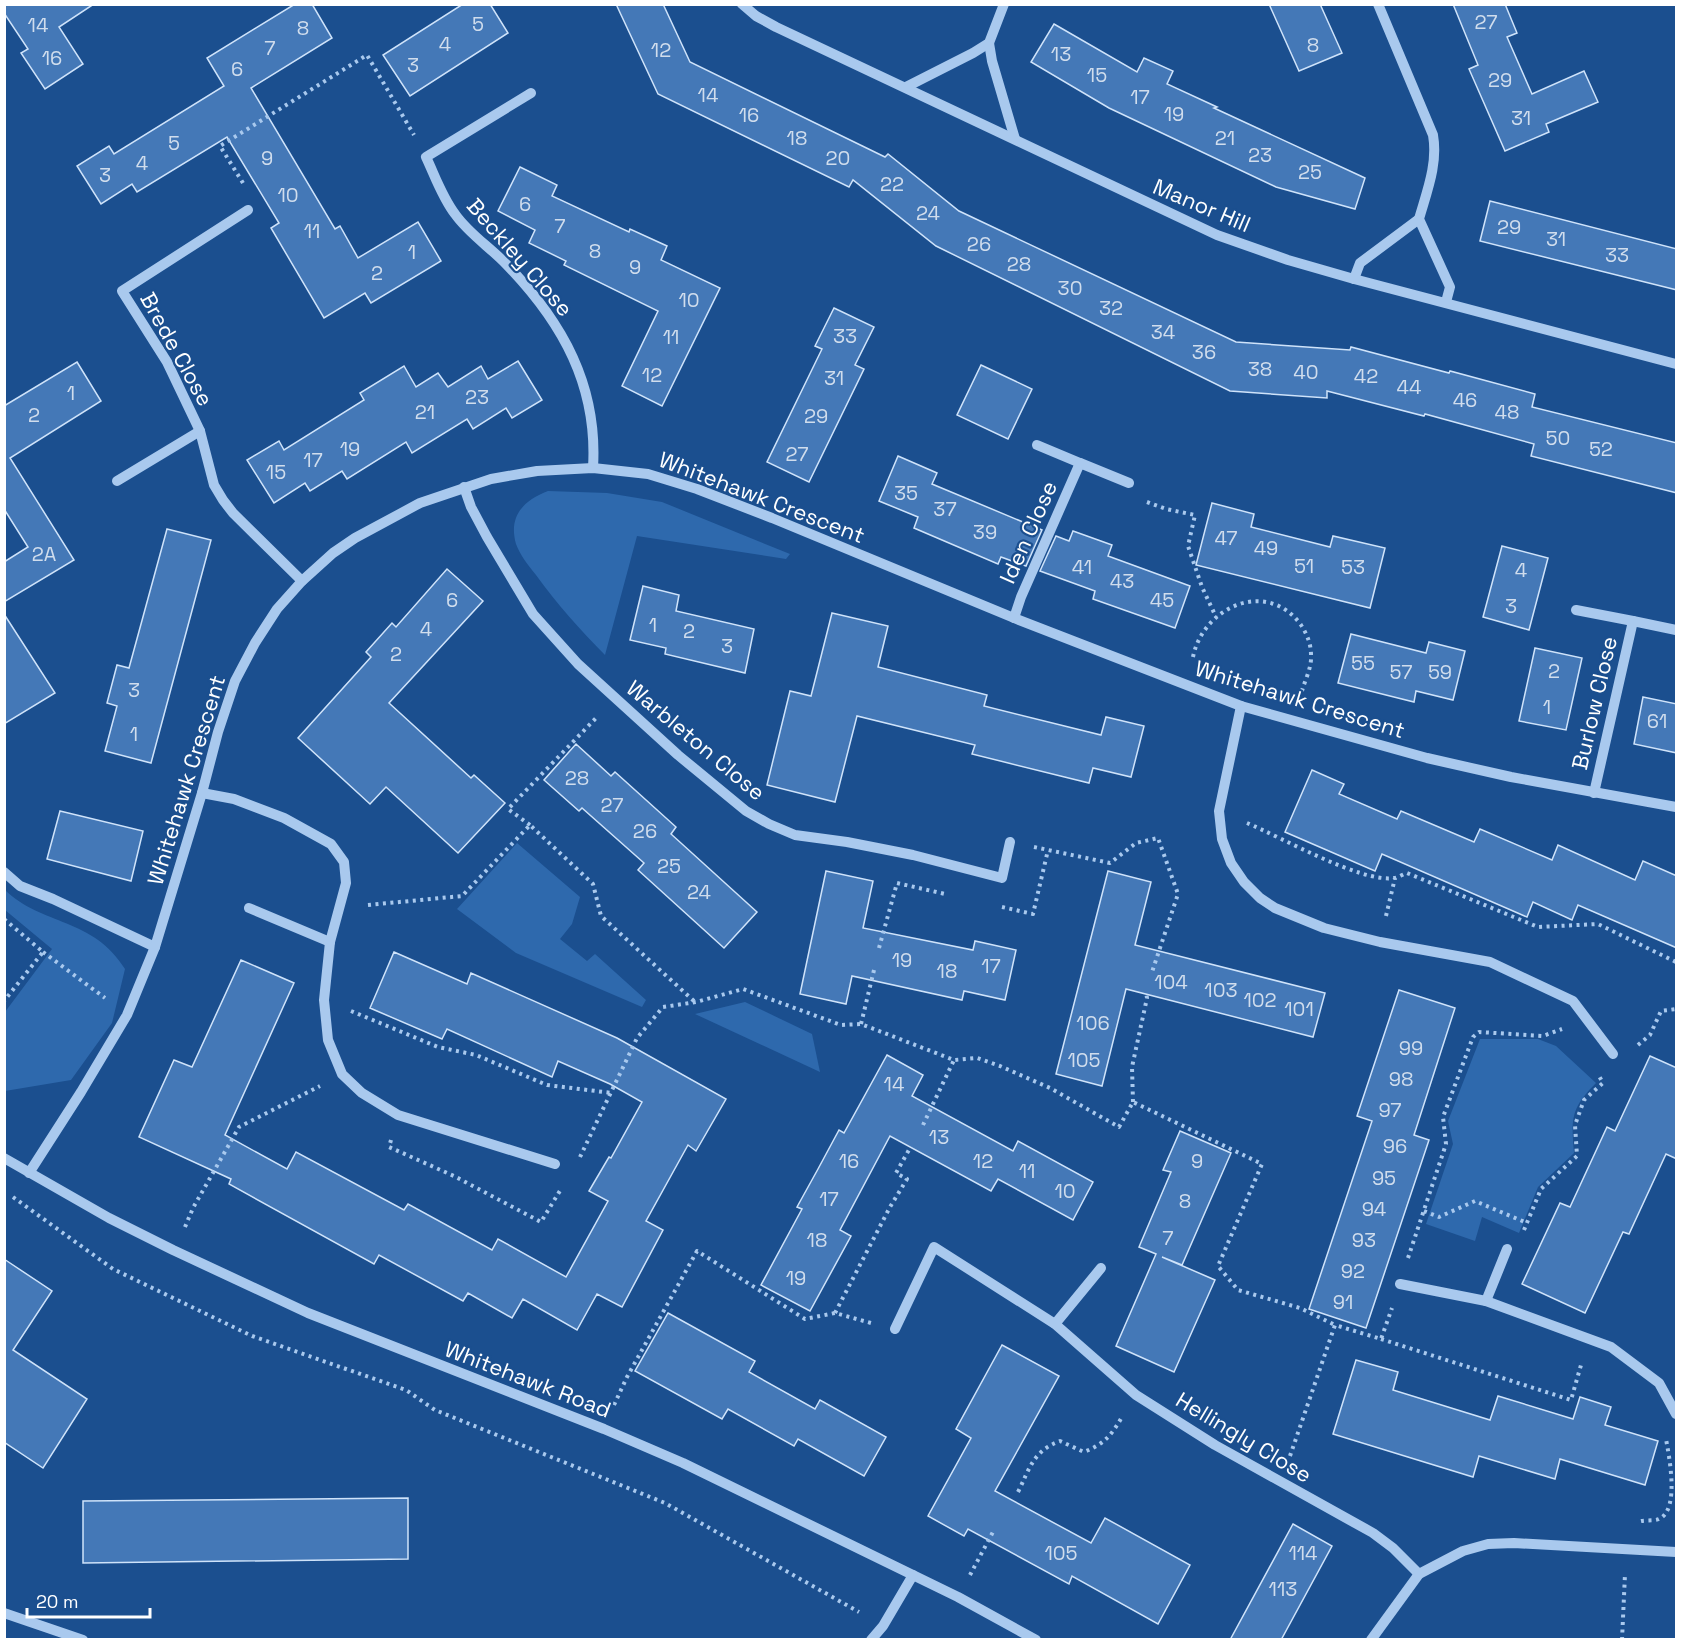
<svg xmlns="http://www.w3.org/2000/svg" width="1681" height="1644" font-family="'Space Grotesk',sans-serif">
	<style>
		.green { fill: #2e69ad }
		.building { fill: #4478b7; stroke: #cfe3fa; stroke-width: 1.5 }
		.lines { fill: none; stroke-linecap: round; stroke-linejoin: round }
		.path { stroke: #a9c9ee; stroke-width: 4; stroke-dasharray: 3 4.5; stroke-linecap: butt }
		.minor { stroke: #a9c9ee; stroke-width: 10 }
		.labels { text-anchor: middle; stroke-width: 4.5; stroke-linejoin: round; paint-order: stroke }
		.number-label { font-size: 20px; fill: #d0dded }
		.street-label { font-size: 22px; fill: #fff; stroke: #1b4f8f }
	</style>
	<rect width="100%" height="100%" fill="#1b4f8f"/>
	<g class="green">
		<path d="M 548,491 L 607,493 L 662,502 L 790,554 L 786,559 L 637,536 L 605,655 C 580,630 557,604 536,575 C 528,565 520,555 516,544 C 508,516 524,500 548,491 Z"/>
		<polygon points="517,843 580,897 572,924 560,939 587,961 595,954 646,1000 642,1007 516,953 457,909"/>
		<path d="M 5,890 C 42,926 93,917 125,969 L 112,1023 L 71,1080 L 5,1091 L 5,1012 L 52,949 L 5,910 Z"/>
		<polygon points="745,1002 812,1034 820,1072 695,1014"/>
		<path d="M 1480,1039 L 1538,1039 L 1556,1046 L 1596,1083 C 1571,1108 1571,1118 1574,1153 L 1538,1187 L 1519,1233 L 1482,1217 L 1475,1241 L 1426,1224 L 1453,1144 L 1448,1121 Z"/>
	</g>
	<g class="building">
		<polygon points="4,4 94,4 59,27 83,64 45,89 21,53 28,49 4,13"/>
		<polygon points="295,4 312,4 332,38 251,88 335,229 340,226 358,258 418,222 441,261 371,303 365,293 324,318 271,228 279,223 227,137 137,192 132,184 101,204 77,166 109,146 114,154 224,86 207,58"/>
		<polygon points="463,4 490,4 508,33 410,96 383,55"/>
		<polygon points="616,4 663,4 690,62 885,157 888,154 959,211 1236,342 1350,350 1351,347 1449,373 1450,371 1535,394 1532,407 1677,443 1677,493 1531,456 1534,444 1425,414 1424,416 1327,391 1327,398 1230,391 936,246 853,180 849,187 658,94"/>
		<polygon points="1269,4 1320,4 1342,53 1299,71"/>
		<polygon points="1453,4 1505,4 1517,33 1507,37 1532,94 1584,71 1598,102 1546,124 1549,132 1505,151 1469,69 1478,65"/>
		<polygon points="1054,24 1137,72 1144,58 1173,71 1167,84 1217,107 1214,108 1365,178 1355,209 1276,187 1109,108 1031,62"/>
		<polygon points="520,167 557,185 552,196 629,232 630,229 667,246 661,260 720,288 662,406 622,386 658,311 564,265 566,261 529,243 535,230 498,211"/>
		<polygon points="1490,201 1677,249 1677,290 1480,241"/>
		<polygon points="834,308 874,327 855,365 864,369 809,482 767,462 822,349 815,346"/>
		<polygon points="518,361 542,400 512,418 506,408 473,429 467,419 412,453 406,442 347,479 342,471 310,491 305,483 274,503 247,460 279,441 284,450 364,400 360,393 404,366 416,387 438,373 448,387 481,366 488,379"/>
		<polygon points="77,362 101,401 10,458 74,560 4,602 4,562 28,547 4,509 4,406"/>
		<polygon points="981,365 1032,389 1008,439 957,415"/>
		<polygon points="898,456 937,473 932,484 1042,530 1026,566 1001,557 998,564 914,528 918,517 879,501"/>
		<polygon points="1212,503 1254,514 1251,527 1330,547 1333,536 1385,548 1370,608 1196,565"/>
		<polygon points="167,529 211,540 151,763 105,751 117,706 107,703 117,665 129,668"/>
		<polygon points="1073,531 1112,545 1108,556 1190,586 1175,628 1093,599 1095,591 1040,571 1056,536 1069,541"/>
		<polygon points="1502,546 1548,558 1529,630 1483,617"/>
		<polygon points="447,569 483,601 389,703 471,778 474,775 505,803 458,853 386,787 370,804 298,738 371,657 366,652 392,623 396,627"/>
		<polygon points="643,586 679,595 676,611 754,629 745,673 665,654 666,648 630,640"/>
		<polygon points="832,613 888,626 878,667 987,695 984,706 1101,735 1106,717 1144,726 1131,777 1093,768 1089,783 972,754 975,745 857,716 835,802 767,785 790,691 811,696"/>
		<polygon points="4,614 55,693 4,724"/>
		<polygon points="1351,634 1426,653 1429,642 1465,651 1453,700 1416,691 1414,702 1338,683"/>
		<polygon points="1535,648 1582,658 1566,730 1519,721"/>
		<polygon points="1643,697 1677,704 1677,753 1634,744"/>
		<polygon points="576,744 611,776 615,772 676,827 671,834 757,912 724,948 638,870 644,863 582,808 579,811 544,780"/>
		<polygon points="1312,770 1344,784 1339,794 1397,819 1401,811 1474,842 1480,829 1552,860 1558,845 1635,880 1643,861 1677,876 1677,948 1578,905 1572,920 1533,902 1527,917 1382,854 1375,871 1285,832"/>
		<polygon points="60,811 143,831 131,881 47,859"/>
		<polygon points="826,871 873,881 863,928 973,950 975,941 1016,950 1005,1000 964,991 962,1000 852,976 846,1004 800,994"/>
		<polygon points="1108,871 1151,882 1135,945 1325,993 1313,1037 1126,989 1102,1086 1056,1074"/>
		<polygon points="394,952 467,984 471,973 617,1038 726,1099 696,1151 688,1145 646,1221 663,1230 622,1307 597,1294 577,1330 523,1299 512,1318 468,1293 463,1301 379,1255 374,1264 229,1184 231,1179 139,1137 174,1060 192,1067 241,960 294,983 225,1135 287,1169 296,1152 404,1210 408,1204 492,1250 498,1239 566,1277 608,1201 589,1191 609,1157 611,1158 642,1102 610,1084 558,1061 552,1077 447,1029 442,1039 370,1008"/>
		<polygon points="1399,990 1455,1008 1414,1135 1429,1140 1366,1328 1309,1309 1372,1121 1357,1116"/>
		<polygon points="887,1055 923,1075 912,1096 1013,1151 1018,1141 1093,1182 1073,1220 998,1179 991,1191 890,1136 840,1230 851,1236 810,1311 761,1285 802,1209 797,1207 818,1169 839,1130 844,1133"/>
		<polygon points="1650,1056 1677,1068 1677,1159 1666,1154 1629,1234 1623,1232 1585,1313 1522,1284 1560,1203 1570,1207 1607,1127 1615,1131"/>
		<polygon points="1180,1131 1231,1153 1182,1265 1162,1257 1215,1280 1174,1372 1116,1346 1156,1254 1139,1247 1171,1172 1163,1170"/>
		<polygon points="4,1259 52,1291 13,1350 87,1399 43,1468 4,1442"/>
		<polygon points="668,1313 755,1361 749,1372 815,1409 820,1400 886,1437 864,1476 798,1439 794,1446 728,1409 722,1419 635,1371"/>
		<polygon points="1002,1345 1059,1376 995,1491 1091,1543 1105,1518 1190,1565 1158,1624 1072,1576 1069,1584 968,1529 964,1536 928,1516 971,1438 956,1429"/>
		<polygon points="1356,1360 1398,1372 1393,1390 1490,1420 1498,1396 1573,1419 1580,1397 1611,1407 1605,1425 1658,1441 1645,1485 1560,1459 1555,1479 1479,1456 1473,1477 1333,1434"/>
		<polygon points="408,1498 408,1559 83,1563 83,1501"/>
		<polygon points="1293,1524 1332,1546 1281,1640 1230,1640"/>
	</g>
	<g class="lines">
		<g class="path">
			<polyline points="243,183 220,146 367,55 414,135"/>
			<polyline points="1147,502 1166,509 1195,515 1188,546 1202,587 1216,617"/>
			<path d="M 1193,657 C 1203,607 1267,578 1301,625 C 1307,634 1311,644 1311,655 C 1312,667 1305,680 1302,691"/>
			<path d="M 1247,823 C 1281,837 1361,883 1394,878 C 1398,878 1403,874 1407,873 L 1538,927 L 1598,924 L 1676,962"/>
			<polyline points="530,825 508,809 597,717"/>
			<polyline points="1034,847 1110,863 1136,843 1158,838 1178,894 1152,972"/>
			<polyline points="368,905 462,896 530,825 593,884 601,916 695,1002"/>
			<polyline points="1002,907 1033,914 1048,850"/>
			<polyline points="1386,916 1395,878"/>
			<polyline points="4,919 43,952 4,1001"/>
			<polyline points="879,948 897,883 945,894"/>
			<polyline points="43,952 105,998"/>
			<polyline points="351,1011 438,1047 476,1055 547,1085 612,1093"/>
			<polyline points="861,1024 874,970"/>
			<polyline points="1638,1045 1650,1035 1661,1011 1676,1009"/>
			<polyline points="1133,1102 1132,1067 1147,998 1146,992"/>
			<polyline points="923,1125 954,1060"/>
			<polyline points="391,1140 389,1147 454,1176 541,1222 561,1189"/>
			<polyline points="580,1157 637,1038 663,1007 696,1002 743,989 841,1025 861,1024 954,1060 977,1058 1000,1066 1050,1088 1119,1127 1133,1102 1262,1164 1218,1266 1238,1290 1300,1308 1335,1325"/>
			<polyline points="13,1197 113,1269 252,1336 406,1390 435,1410 665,1503 859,1612"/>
			<polyline points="1424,1211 1439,1217 1475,1201 1527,1223"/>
			<polyline points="185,1227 193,1208 239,1127 320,1086"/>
			<polyline points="1524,1230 1541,1189 1577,1156 1575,1125 1584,1100 1603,1083 1599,1076"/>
			<polyline points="1408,1258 1446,1144 1443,1117 1473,1037 1479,1032 1543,1036 1562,1029"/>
			<polyline points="835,1313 890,1207 907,1179 896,1173 910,1148"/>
			<polyline points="1381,1339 1571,1400 1581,1365"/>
			<polyline points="614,1405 627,1377 697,1251 805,1319 835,1313 871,1323"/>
			<polyline points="1290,1456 1335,1325 1381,1339 1392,1308"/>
			<path d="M 1018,1492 C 1030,1468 1033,1451 1060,1441 L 1084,1452 C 1104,1444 1111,1436 1122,1417"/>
			<path d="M 1641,1521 C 1646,1520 1655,1521 1659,1519 C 1680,1510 1669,1456 1666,1439"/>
			<polyline points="970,1575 994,1530"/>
			<polyline points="1622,1640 1625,1574"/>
		</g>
		<g class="minor">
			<polyline points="742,4 756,16 776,27 1217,235 1288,260 1354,279 1676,364"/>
			<path d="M 1378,4 L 1433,135 C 1438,164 1427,191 1419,219 L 1450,287 L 1446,302"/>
			<polyline points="989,43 992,61 1015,139"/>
			<polyline points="906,87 973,53 989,43 1004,4"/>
			<path d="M 531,93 L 426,157 C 435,176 442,197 455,214 C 469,234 490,247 507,265 C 563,323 598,386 593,468"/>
			<polyline points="248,210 122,291 167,362 200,431 214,485 223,500 233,513 302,581"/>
			<polyline points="1354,279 1360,263 1419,219"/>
			<polyline points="1037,445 1080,463"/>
			<polyline points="117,481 200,431"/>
			<polyline points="464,487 471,507 487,537 533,614 578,664 678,755 746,811 769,824 795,835 847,842 913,855 1002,878 1010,842"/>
			<polyline points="1576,610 1633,621"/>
			<polyline points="1014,618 1021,597 1080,463 1129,483"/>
			<polyline points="1241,706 1219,811 1222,839 1231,863 1244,882 1260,898 1275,908 1324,928 1380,942 1490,962 1573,1001 1613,1054"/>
			<polyline points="202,793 234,799 284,818 331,844 344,862 346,883 330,942 324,1000 328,1040 342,1074 362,1093 398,1115 555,1164"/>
			<polyline points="1594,793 1633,621 1676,630"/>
			<polyline points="4,872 20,886 53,899 155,947"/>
			<polyline points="249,908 330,942"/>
			<polyline points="4,1158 109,1218 173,1250 308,1313 604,1429 683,1463 958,1597 1036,1640"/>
			<polyline points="29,1173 81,1092 127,1015 155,947 202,793 218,732 235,681 255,643 277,609 302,581 333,553 355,538 420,503 491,479 537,471 593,468 648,474 697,489 772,518 1014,618 1241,706 1427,758 1511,777 1676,807"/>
			<polyline points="1400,1284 1486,1301 1611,1347 1659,1383 1676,1414"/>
			<polyline points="1486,1301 1507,1249"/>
			<polyline points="1055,1324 1101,1268"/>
			<polyline points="895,1329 934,1247 1055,1324 1136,1395 1215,1445 1373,1533 1393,1548 1419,1574"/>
			<polyline points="4,1613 83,1640"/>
			<polyline points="871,1640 883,1626 913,1575"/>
			<polyline points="1371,1640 1419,1574 1463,1551 1488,1544 1514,1543 1676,1552"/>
		</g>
	</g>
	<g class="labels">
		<g class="number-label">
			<text x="1486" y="29">27</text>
			<text x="478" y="31">5</text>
			<text x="38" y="32">14</text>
			<text x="303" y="35">8</text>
			<text x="445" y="51">4</text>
			<text x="1313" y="52">8</text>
			<text x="270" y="55">7</text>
			<text x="661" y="57">12</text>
			<text x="1061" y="61">13</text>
			<text x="52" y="65">16</text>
			<text x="413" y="72">3</text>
			<text x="237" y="76">6</text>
			<text x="1097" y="82">15</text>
			<text x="1500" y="87">29</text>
			<text x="708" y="102">14</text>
			<text x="1140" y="104">17</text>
			<text x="1174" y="121">19</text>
			<text x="749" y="122">16</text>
			<text x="1521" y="125">31</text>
			<text x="797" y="145">18</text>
			<text x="1225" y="145">21</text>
			<text x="174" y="150">5</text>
			<text x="1260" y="162">23</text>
			<text x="267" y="165">9</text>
			<text x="838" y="165">20</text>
			<text x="142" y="170">4</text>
			<text x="1310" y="179">25</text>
			<text x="105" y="182">3</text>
			<text x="892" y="191">22</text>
			<text x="288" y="202">10</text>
			<text x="525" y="211">6</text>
			<text x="928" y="220">24</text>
			<text x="560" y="233">7</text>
			<text x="1509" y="234">29</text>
			<text x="312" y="238">11</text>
			<text x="1556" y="246">31</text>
			<text x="979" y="251">26</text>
			<text x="595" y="258">8</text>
			<text x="412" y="259">1</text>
			<text x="1617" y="262">33</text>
			<text x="1019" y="271">28</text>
			<text x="635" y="274">9</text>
			<text x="377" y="280">2</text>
			<text x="1070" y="295">30</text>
			<text x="689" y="307">10</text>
			<text x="1111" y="315">32</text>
			<text x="1163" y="339">34</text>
			<text x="845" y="343">33</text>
			<text x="671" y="344">11</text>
			<text x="1204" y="359">36</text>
			<text x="1260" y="376">38</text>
			<text x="1306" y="379">40</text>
			<text x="652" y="382">12</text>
			<text x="1366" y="383">42</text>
			<text x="834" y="385">31</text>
			<text x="1409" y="394">44</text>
			<text x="71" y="400">1</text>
			<text x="477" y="404">23</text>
			<text x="1465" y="407">46</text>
			<text x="425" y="419">21</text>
			<text x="1507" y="419">48</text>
			<text x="34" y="422">2</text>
			<text x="816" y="423">29</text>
			<text x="1558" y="445">50</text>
			<text x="350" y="456">19</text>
			<text x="1601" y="456">52</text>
			<text x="797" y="461">27</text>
			<text x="313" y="467">17</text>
			<text x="276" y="479">15</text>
			<text x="906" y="500">35</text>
			<text x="945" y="516">37</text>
			<text x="985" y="539">39</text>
			<text x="1226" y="545">47</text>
			<text x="1266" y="555">49</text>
			<text x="44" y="561">2A</text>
			<text x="1304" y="573">51</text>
			<text x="1082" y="574">41</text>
			<text x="1353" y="574">53</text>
			<text x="1521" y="577">4</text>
			<text x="1122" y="588">43</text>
			<text x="452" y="607">6</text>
			<text x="1162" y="607">45</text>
			<text x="1511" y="613">3</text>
			<text x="653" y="632">1</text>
			<text x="426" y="636">4</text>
			<text x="689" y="638">2</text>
			<text x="727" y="653">3</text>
			<text x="396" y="661">2</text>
			<text x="1363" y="670">55</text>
			<text x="1554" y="678">2</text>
			<text x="1401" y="679">57</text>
			<text x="1440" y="679">59</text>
			<text x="134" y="697">3</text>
			<text x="1547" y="714">1</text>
			<text x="1657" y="728">61</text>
			<text x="134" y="741">1</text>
			<text x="577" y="785">28</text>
			<text x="612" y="812">27</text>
			<text x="645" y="838">26</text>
			<text x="669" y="873">25</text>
			<text x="699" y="899">24</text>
			<text x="902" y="967">19</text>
			<text x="991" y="973">17</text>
			<text x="947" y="978">18</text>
			<text x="1171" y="989">104</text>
			<text x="1221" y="997">103</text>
			<text x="1260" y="1007">102</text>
			<text x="1299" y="1016">101</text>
			<text x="1093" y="1030">106</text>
			<text x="1411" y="1055">99</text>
			<text x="1084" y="1067">105</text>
			<text x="1401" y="1086">98</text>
			<text x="894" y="1091">14</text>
			<text x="1390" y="1117">97</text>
			<text x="939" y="1144">13</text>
			<text x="1395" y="1153">96</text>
			<text x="849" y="1168">16</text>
			<text x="983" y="1168">12</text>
			<text x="1197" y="1168">9</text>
			<text x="1027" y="1178">11</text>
			<text x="1384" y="1185">95</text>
			<text x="1065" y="1198">10</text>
			<text x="829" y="1206">17</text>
			<text x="1185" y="1208">8</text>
			<text x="1374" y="1216">94</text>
			<text x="1168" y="1245">7</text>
			<text x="817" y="1247">18</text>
			<text x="1364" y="1247">93</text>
			<text x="1353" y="1278">92</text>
			<text x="796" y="1285">19</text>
			<text x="1343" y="1309">91</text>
			<text x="1061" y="1560">105</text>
			<text x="1303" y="1560">114</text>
			<text x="1283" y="1596">113</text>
		</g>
		<g class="street-label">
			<text transform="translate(1202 205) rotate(23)" y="8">Manor Hill</text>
			<text transform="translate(520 257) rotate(49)" y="8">Beckley Close</text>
			<text transform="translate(177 349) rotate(61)" y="8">Brede Close</text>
			<text transform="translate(762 497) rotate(21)" y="8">Whitehawk Crescent</text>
			<text transform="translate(1028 532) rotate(-66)" y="8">Iden Close</text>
			<text transform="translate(1300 699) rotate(17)" y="8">Whitehawk Crescent</text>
			<text transform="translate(1594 703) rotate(-77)" y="8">Burlow Close</text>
			<text transform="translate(696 740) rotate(40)" y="8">Warbleton Close</text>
			<text transform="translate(186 780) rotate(-73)" y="8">Whitehawk Crescent</text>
			<text transform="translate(528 1379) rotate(21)" y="8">Whitehawk Road</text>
			<text transform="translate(1244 1437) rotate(31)" y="8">Hellingly Close</text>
		</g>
	</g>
	<rect width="1681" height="1644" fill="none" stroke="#ffffff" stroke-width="12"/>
	<path d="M27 1608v9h123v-9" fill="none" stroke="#ffffff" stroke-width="3"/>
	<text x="36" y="1608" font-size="18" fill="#ffffff" stroke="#1b4f8f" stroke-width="4.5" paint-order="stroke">20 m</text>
</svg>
